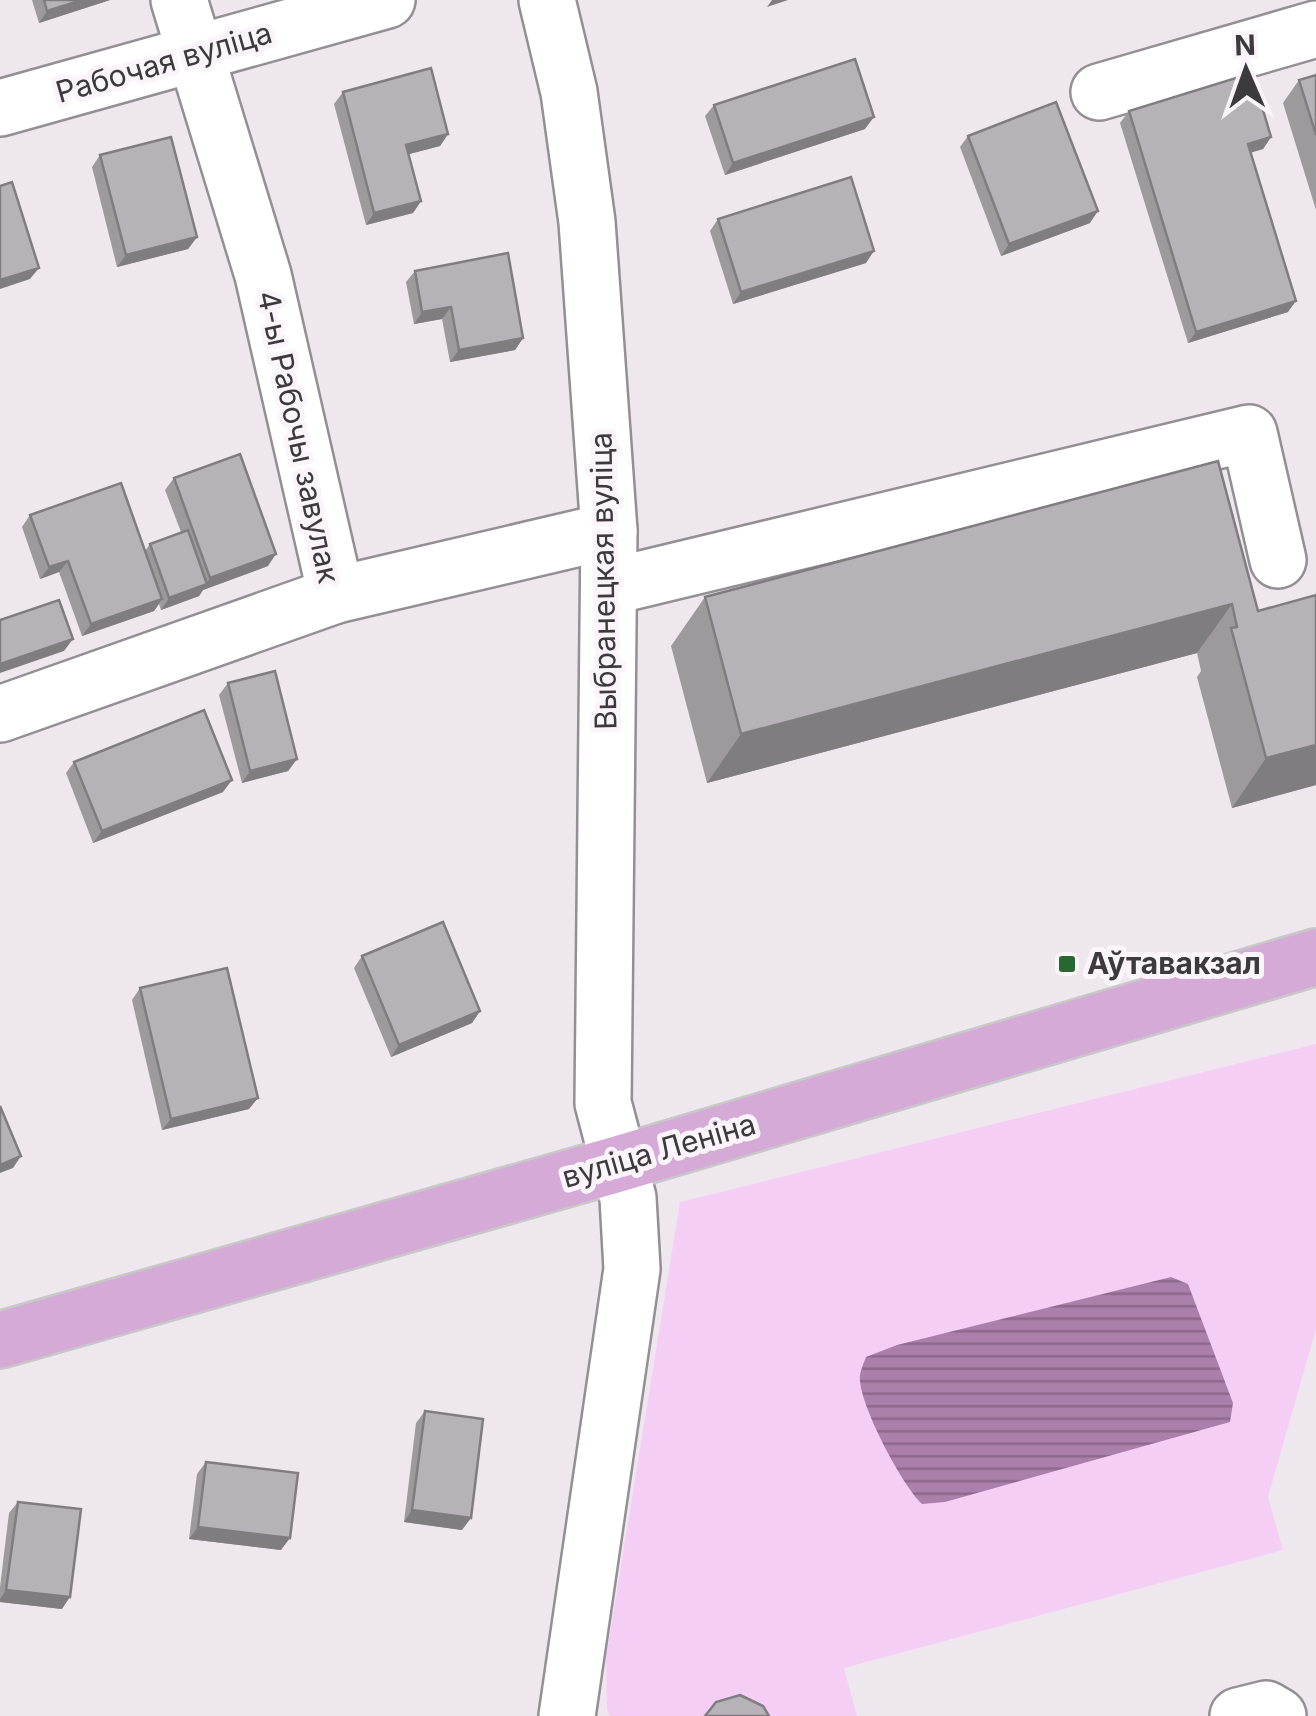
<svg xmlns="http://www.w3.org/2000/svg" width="1316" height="1716" font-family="Inter,sans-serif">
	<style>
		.green { fill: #f5cef6 }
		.water { fill: url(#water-rules) }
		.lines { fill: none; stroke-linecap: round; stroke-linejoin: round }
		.minor-casing { stroke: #948f94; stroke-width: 60 }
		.major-casing { stroke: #c8c8c8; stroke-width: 60 }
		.minor { stroke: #fff; stroke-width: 55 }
		.major { stroke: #d5aad6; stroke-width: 55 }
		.wall { fill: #9d999d }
		.shaded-wall { fill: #807d80 }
		.building { fill: #b7b2b7; stroke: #807d80; stroke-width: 2.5 }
		.poi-dot { fill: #286730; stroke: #fbf5fb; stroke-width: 4 }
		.labels { text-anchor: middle; stroke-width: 10; stroke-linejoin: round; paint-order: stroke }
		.street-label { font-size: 30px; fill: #3c3a3c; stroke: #fbf5fb }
		.poi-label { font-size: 30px; font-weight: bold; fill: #3c3a3c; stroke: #fbf5fb; text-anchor: start }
	</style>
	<defs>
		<pattern id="water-rules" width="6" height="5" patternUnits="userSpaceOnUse" patternTransform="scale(2.5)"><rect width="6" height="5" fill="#aa7faa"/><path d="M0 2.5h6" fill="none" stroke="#8c698c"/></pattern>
	</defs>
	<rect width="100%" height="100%" fill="#eee8ee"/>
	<polygon class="green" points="1316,1044 1316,1329 1268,1497 1283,1550 844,1668 857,1716 610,1716 607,1709 606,1658 680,1202"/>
	<path class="water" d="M 1171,1277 L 1188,1284 L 1233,1403 L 1230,1422 L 945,1502 L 922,1504 C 902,1485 862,1409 860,1381 C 859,1373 863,1365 866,1357 L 897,1345 Z"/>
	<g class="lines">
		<g class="minor-casing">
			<g id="minor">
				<polyline points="547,0 569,92 587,222 609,531 603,1103 628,1198 632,1269 567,1716"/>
				<polyline points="1099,92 1316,29"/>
				<polyline points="0,108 387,0"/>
				<polyline points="609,587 1249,433 1278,560"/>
				<polyline points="336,595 609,531"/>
				<polyline points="0,714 336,595 263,275 179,0"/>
				<polyline points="1238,1716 1266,1709 1278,1716"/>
			</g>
		</g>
		<g class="major-casing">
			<polyline id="major" points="0,1340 618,1164 1316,957"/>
		</g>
		<use href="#minor" class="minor"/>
		<use href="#major" class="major"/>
	</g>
	<g class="wall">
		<polygon points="32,0 110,0 39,23"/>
		<polygon points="1316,75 1316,210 1283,103 1299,80"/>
		<polygon points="343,92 448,134 440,146 409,154 421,201 413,213 366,225 334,104"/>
		<polygon points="714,105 865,129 725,175 705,116"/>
		<polygon points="1129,111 1271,137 1263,149 1251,152 1288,312 1188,343 1120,123"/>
		<polygon points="968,136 1090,223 1001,256 960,147"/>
		<polygon points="100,155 197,237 188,249 117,267 92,167"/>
		<polygon points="718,219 866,263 733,304 710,231"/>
		<polygon points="415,271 523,338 515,350 450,362 442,319 414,324 406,282"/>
		<polygon points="1218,461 1258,611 1316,595 1316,785 1232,808 1197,677 1201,671 1197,653 707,783 671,646 705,597"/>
		<polygon points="174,478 268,566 203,590 199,596 161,610 159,604 154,611 82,636 59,572 40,579 22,527 30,515 145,551 150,544 181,532 165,490"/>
		<polygon points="228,683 297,759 288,771 242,783 219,695"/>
		<polygon points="74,762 223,792 93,843 66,773"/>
		<polygon points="362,956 480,1011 472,1023 391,1057 354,968"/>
		<polygon points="140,988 249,1109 162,1130 132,1000"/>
		<polygon points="425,1411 462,1530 404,1522 416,1423"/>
		<polygon points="206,1462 281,1550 189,1539 197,1474"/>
		<polygon points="18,1502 62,1609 0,1602 0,1587 9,1513"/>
	</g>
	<g class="shaded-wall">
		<polygon points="82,0 110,0 39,23 47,11"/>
		<polygon points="772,0 788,0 767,7"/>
		<polygon points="874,117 865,129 725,175 733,163"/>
		<polygon points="448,134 440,146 398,157 406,145"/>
		<polygon points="1271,137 1263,149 1240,156 1248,144"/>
		<polygon points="421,201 413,213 366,225 374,213"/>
		<polygon points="1098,211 1090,223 1001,256 1009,244"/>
		<polygon points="197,237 188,249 117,267 126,255"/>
		<polygon points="874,251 866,263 733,304 741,292"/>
		<polygon points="39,268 30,279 0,289 0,280"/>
		<polygon points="1296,301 1288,312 1188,343 1196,332"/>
		<polygon points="451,307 442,319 414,324 422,312"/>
		<polygon points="523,338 515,350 450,362 459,350"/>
		<polygon points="276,554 268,566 203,590 199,596 161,610 169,598 206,585 210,578"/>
		<polygon points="68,561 59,572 40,579 49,567"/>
		<polygon points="162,599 154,611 82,636 91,624"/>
		<polygon points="1232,604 1197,653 707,783 741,734"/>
		<polygon points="73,639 64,651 0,673 0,664"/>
		<polygon points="1316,745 1316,785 1232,808 1266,758"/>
		<polygon points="297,759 288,771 242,783 250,771"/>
		<polygon points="232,780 223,792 93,843 102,831"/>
		<polygon points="480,1011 472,1023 391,1057 399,1045"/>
		<polygon points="258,1098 249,1109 162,1130 171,1119"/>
		<polygon points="21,1156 13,1168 0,1173 0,1165"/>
		<polygon points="412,1510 471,1518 462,1530 404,1522"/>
		<polygon points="198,1527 290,1538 281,1550 189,1539"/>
		<polygon points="6,1590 70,1597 62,1609 0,1602 0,1599"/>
	</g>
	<g class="building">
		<polygon points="44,0 82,0 47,11"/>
		<polygon points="855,59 874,117 733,163 714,105"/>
		<polygon points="431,68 448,134 406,145 421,201 374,213 343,92"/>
		<polygon points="1252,73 1271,137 1248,144 1296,301 1196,332 1129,111"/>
		<polygon points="1316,75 1316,135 1299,80"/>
		<polygon points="1056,102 1098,211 1009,244 968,136"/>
		<polygon points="171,137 197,237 126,255 100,155"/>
		<polygon points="851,177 874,251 741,292 718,219"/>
		<polygon points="12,182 39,268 0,280 0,186"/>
		<polygon points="508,253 523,338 459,350 451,307 422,312 415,271"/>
		<polygon points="240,454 276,554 210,578 174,478"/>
		<polygon points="1218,461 1258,611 1316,595 1316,745 1266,758 1231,628 1237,627 1232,604 741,734 705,597"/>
		<polygon points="121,483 162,599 91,624 68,561 49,567 30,515"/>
		<polygon points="188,530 207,584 169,598 150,544"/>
		<polygon points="59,600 73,639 0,664 0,620"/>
		<polygon points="275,671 297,759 250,771 228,683"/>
		<polygon points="204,710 232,780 102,831 74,762"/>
		<polygon points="443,922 480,1011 399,1045 362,956"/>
		<polygon points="227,968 258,1098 171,1119 140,988"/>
		<polygon points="0,1106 21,1156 0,1165"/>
		<polygon points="425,1411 483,1419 471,1518 412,1510"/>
		<polygon points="206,1462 298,1473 290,1538 198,1527"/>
		<polygon points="18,1502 81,1509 70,1597 6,1590"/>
		<polygon points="740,1695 763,1706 769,1716 705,1716 716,1702"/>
	</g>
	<rect class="poi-dot" x="1057" y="954" width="20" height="20" rx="5"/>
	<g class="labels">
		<g class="street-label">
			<text transform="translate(164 63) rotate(-16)" y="10">Рабочая вуліца</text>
			<text transform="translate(298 437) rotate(78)" y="10">4-ы Рабочы завулак</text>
			<text transform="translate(604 581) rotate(-91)" y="10">Выбранецкая вуліца</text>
			<text transform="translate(659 1151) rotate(-16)" y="10">вуліца Леніна</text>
		</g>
		<g class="poi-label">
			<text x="1087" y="974">Аўтавакзал</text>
		</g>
	</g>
	<g transform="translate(1246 70) rotate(358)" stroke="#fbf5fb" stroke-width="8" paint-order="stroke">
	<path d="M0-8L18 38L0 25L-18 38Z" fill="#3c3a3c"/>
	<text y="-15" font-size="28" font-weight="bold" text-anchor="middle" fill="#3c3a3c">N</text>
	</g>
</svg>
